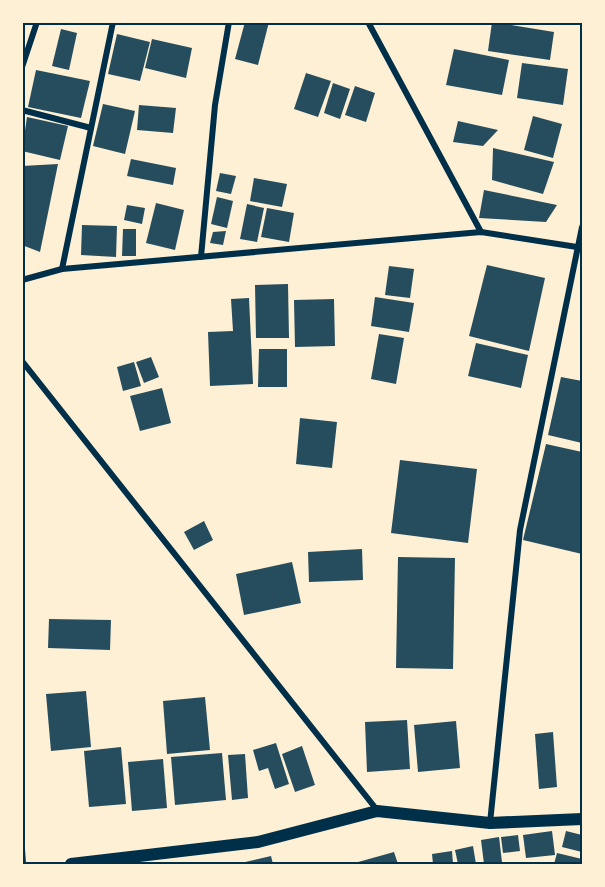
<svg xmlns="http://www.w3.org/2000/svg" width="605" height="887" font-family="'PT Serif',serif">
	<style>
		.building { fill: #264d5e }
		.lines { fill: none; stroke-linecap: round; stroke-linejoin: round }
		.minor { stroke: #003049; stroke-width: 6 }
		.secondary { stroke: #003049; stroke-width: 12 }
		.neatline { fill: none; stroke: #003049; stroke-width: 2 }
	</style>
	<rect width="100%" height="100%" fill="#fdf0d5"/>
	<g class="building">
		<polygon points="245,22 269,22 258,65 235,59"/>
		<polygon points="492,22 554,32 550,60 488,51"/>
		<polygon points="61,29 77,33 69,70 52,66"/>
		<polygon points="117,34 150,42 140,81 108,74"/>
		<polygon points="152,39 192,48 186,78 145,68"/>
		<polygon points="454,49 509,60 502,95 446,85"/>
		<polygon points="522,63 568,69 563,105 517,98"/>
		<polygon points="36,70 90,81 81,118 28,107"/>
		<polygon points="306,73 331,81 318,117 294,109"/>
		<polygon points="333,83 350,89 340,119 324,113"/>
		<polygon points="355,86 375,93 366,122 345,115"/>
		<polygon points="103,104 135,111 125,154 93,146"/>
		<polygon points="139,105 176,108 173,133 137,130"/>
		<polygon points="533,116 562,124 553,158 524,150"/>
		<polygon points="27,117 68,126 60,160 22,151"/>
		<polygon points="458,121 498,130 483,146 453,142"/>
		<polygon points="493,148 554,162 543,194 492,180"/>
		<polygon points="131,159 176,168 173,185 127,176"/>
		<polygon points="58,164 40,252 22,245 22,166"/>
		<polygon points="220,173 236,176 231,194 216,191"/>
		<polygon points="254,178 287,184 282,207 250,201"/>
		<polygon points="484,190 557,205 546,222 479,218"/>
		<polygon points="217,197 233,201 227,228 211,224"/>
		<polygon points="156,203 184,210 175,250 146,243"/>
		<polygon points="247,204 264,208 257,242 240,239"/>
		<polygon points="127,205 145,208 142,224 124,220"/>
		<polygon points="267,208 294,213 289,242 261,237"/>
		<polygon points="82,225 117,226 116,257 81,255"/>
		<polygon points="123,229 136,229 136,256 122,256"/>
		<polygon points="226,231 223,245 210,243 213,232"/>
		<polygon points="487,265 545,278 529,351 469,336"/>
		<polygon points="389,266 414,269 410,298 385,295"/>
		<polygon points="288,284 289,338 256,338 255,285"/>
		<polygon points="375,297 414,303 409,332 371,326"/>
		<polygon points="249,298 253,384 210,386 208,332 233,331 231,299"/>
		<polygon points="334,299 335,346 295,347 294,300"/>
		<polygon points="379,334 404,338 396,384 371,379"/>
		<polygon points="476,343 528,355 521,388 468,376"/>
		<polygon points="259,349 287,349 287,387 258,387"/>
		<polygon points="151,357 159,377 144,383 136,362"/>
		<polygon points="134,362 141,386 123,391 117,367"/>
		<polygon points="561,377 582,381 582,443 548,435"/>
		<polygon points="162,388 171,423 140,431 130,396"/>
		<polygon points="300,418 337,422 332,468 296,464"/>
		<polygon points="546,444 582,452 582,554 523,540"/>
		<polygon points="400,460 477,469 468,543 391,533"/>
		<polygon points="204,521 213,540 194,550 184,532"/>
		<polygon points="362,549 363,580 309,582 308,552"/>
		<polygon points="398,557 455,558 453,669 396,668"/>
		<polygon points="292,562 301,603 244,615 236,574"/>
		<polygon points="49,619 111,620 110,650 48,648"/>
		<polygon points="86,691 91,747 51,751 46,694"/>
		<polygon points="205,697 210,750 167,754 163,701"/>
		<polygon points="407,720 410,769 367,772 365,722"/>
		<polygon points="456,721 460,768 418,772 414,725"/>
		<polygon points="553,732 557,787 539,789 535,734"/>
		<polygon points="276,743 289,784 275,789 268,768 259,771 253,750"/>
		<polygon points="302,746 315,785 295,792 282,754"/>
		<polygon points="121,747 126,804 89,807 84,751"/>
		<polygon points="222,753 226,800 175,805 171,757"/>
		<polygon points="245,754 248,798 232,800 228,755"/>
		<polygon points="163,759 167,808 132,811 128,762"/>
		<polygon points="552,831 555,855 526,858 523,835"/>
		<polygon points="566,831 582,835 582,852 562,847"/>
		<polygon points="518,835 520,851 503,853 501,837"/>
		<polygon points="499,837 502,862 484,864 481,840"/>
		<polygon points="473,846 476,864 458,864 455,850"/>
		<polygon points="452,851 453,864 433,864 432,854"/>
		<polygon points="394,852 398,864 351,864"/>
		<polygon points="557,853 582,859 582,864 554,864"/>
		<polygon points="271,856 273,864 237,864"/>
	</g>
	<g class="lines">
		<g class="minor">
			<polyline points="368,22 481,232"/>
			<polyline points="22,67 37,22"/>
			<polyline points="22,110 91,128"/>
			<polyline points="201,257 215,105 229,22"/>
			<polyline points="62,269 113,22"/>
			<polyline points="22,280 62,269 481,232 577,247"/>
			<polyline points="22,361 377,810"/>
			<polyline points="490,823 520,530 582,227"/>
			<polyline points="22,849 23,864"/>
		</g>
		<polyline class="secondary" points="71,864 258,842 377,811 490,823 582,819"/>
	</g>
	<rect width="605" height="887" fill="none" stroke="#fdf0d5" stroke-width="48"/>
	<rect x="24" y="24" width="557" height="839" class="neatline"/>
</svg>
